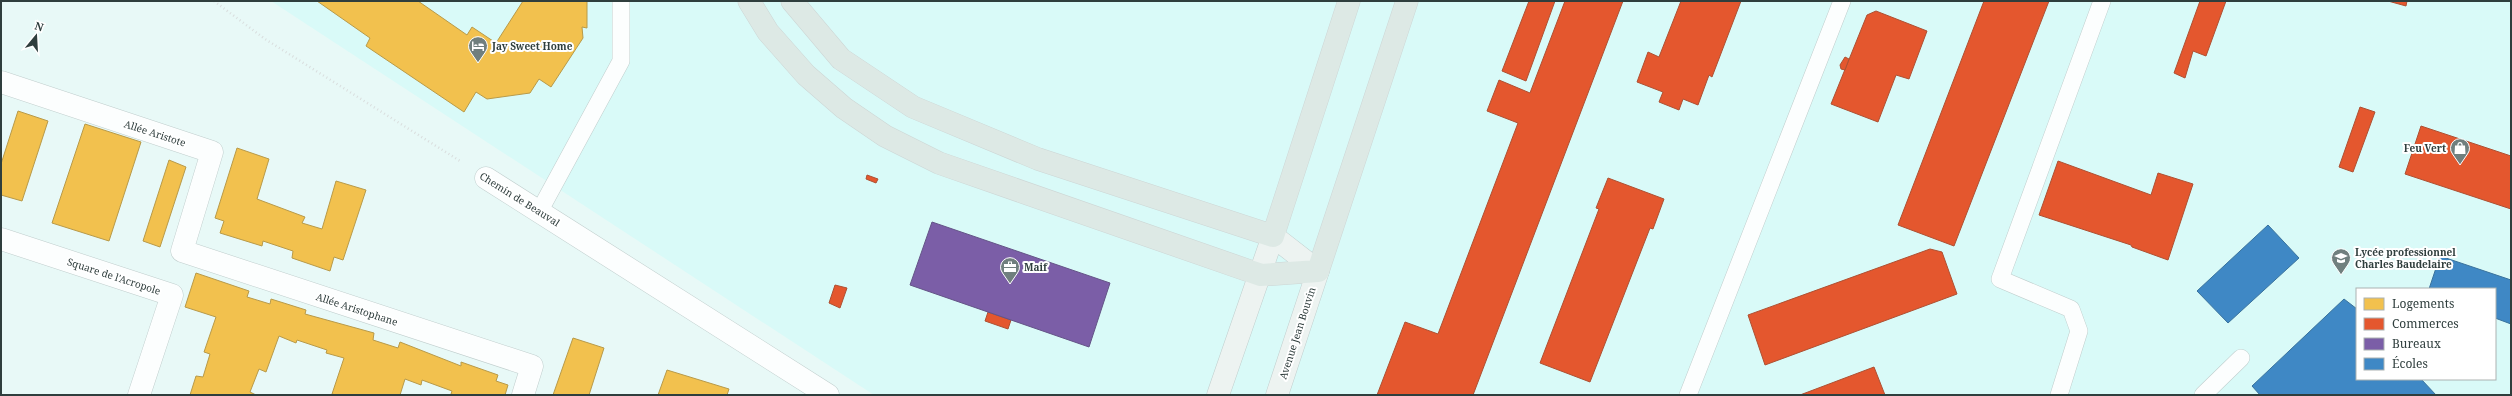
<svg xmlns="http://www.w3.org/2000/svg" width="2512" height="396" font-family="'Noto Serif',serif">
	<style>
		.built { fill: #d9faf8; fill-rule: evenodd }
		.homes { fill: #f2c14e; stroke: #b89a49 }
		.shops { fill: #e4572e; stroke: #ae5032 }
		.offices { fill: #7b5ea7; stroke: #645487 }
		.schools { fill: #3f88c5; stroke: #3a729c }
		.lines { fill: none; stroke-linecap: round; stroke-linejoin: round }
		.lane-casing { stroke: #c0cecd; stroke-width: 18 }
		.street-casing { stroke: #c0cecd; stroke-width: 23 }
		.secondary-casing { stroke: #c0cecd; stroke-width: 23 }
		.primary-casing { stroke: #cdd6d5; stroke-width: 23 }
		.path { stroke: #d9dede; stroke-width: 2.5; stroke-dasharray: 1 3; stroke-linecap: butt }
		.lane { stroke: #fcfefe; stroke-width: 17 }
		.street { stroke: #fcfefe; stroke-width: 22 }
		.secondary { stroke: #edf3f1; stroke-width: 22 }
		.primary { stroke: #dde9e5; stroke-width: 22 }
		.labels { text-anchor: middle; stroke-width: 4; stroke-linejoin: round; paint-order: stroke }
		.poi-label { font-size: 10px; font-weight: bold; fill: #2f3e3d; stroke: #fff; text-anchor: start }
		.street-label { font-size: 10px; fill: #2f3e3d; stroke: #fff }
	</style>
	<rect width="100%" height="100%" fill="#e8f9f7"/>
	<path class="built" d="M 271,1 L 2511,1 L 2511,395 L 874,395 ZM 2357,289 L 2495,289 L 2495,379 L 2357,379 Z"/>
	<g class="homes">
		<polygon points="317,1 418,1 467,35 472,27 496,43 523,1 587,1 587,28 582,27 583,38 551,87 539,79 530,93 487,99 476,92 464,112 366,46 370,38"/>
		<polygon points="18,111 48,121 22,201 1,195 1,164"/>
		<polygon points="85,124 141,142 109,241 52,223"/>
		<polygon points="237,148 269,159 257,199 305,217 302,223 322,229 336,181 366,190 343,260 334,257 330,271 292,258 293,251 263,241 262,246 220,233 224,221 215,218"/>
		<polygon points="169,160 186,167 160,247 143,241"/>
		<polygon points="196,273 249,291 247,297 270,304 271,299 306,310 305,314 374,333 373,340 398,348 400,342 461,366 461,362 498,375 496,381 508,385 505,395 455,395 451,394 452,391 422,380 421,385 405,379 400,395 336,395 332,394 344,358 326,353 327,350 297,340 296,343 279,336 266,372 259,369 250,392 256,395 190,395 196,376 203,377 210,354 204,352 216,317 185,307"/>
		<polygon points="573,338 604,348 589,395 553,395"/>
		<polygon points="667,370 729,389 727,395 658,395"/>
	</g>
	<g class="shops">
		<polygon points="1529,1 1555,1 1526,81 1502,71"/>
		<polygon points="1565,1 1623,1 1473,395 1377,395 1405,322 1438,334 1518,123 1487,111 1499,80 1530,93"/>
		<polygon points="1681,1 1741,1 1712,77 1709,75 1698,105 1683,99 1679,110 1659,102 1663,92 1637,82 1648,52 1659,57"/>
		<polygon points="1984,1 2049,1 1954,246 1898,225"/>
		<polygon points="2200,1 2226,1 2206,56 2193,51 2185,78 2174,73"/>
		<polygon points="2388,1 2407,1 2406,6"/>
		<polygon points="1876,11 1927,31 1909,79 1896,75 1878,122 1831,104 1867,15"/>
		<polygon points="1845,57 1849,59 1845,70 1841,69 1840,65"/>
		<polygon points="2360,107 2375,112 2353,172 2339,167"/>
		<polygon points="2421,126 2511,156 2511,209 2405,174"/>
		<polygon points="2058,161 2151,195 2158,173 2193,184 2168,260 2132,247 2131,245 2039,215"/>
		<polygon points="867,175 878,179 876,183 866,179"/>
		<polygon points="1608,178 1664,199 1653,229 1650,228 1590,382 1540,363 1599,209 1596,208"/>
		<polygon points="1930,249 1942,252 1957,294 1765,365 1748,315"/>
		<polygon points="835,285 847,288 840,308 829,303"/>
		<polygon points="988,312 1011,320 1008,329 985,321"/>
		<polygon points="1874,367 1885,395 1800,395"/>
	</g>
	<polygon class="offices" points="932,222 1110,283 1089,347 910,285"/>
	<g class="schools">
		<polygon points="2268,225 2299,258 2228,323 2197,291"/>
		<polygon points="2440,256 2511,280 2511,324 2495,318 2495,289 2429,289"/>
		<polygon points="2344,299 2357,309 2357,379 2421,379 2436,395 2260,395 2252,386"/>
	</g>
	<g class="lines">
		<g class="lane-casing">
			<g id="lane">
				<polyline points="539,212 621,61 621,1"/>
				<polyline points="1688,395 1842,1"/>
				<polyline points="2059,395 2079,331 2071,309 2000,279 2102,1"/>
				<polyline points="2203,395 2241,358"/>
			</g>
		</g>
		<g class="street-casing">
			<g id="street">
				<polyline points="1,82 212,152 182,251 532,366 523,395"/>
				<polyline points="486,178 828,395"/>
				<polyline points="1,239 172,295 139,395"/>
			</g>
		</g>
		<g class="secondary-casing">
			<polyline id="secondary" points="1218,395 1273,236 1318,271 1277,395"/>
		</g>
		<g class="primary-casing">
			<g id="primary">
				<polyline points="749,1 768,32 806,75 844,108 885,136 939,163 1261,275 1318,271 1407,1"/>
				<polyline points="792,1 841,59 913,107 1038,159 1273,236 1349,1"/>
			</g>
		</g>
		<polyline class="path" points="214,1 265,39 460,161"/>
		<use href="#lane" class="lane"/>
		<use href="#street" class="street"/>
		<use href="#secondary" class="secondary"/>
		<use href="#primary" class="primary"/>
	</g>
	<defs>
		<g id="hotel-pin" transform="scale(1)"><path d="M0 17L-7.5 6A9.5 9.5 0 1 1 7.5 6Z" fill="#707f7e" stroke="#fff"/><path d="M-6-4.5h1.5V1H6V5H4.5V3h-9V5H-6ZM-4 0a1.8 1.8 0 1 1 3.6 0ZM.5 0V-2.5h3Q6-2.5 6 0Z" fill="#fff"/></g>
		<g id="shop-pin" transform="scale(1)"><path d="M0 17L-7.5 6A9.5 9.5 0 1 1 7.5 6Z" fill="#707f7e" stroke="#fff"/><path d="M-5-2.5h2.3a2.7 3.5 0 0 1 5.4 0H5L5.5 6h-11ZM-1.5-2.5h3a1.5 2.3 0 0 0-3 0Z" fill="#fff"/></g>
		<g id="school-pin" transform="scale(1)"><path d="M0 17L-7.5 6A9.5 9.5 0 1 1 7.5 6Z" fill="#707f7e" stroke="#fff"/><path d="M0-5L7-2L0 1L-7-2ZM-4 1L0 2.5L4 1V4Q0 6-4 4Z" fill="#fff"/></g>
		<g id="office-pin" transform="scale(1)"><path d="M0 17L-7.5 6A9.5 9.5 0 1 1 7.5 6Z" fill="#707f7e" stroke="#fff"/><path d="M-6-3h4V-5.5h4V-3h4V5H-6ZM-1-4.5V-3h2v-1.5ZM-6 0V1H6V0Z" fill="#fff"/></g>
	</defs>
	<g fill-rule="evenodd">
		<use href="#hotel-pin" x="478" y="46"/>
		<use href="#shop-pin" x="2460" y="148"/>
		<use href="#school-pin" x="2341" y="258"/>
		<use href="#office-pin" x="1010" y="267"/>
	</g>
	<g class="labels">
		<g class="poi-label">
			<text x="492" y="50">Jay Sweet Home</text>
			<text x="2446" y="152" text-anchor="end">Feu Vert</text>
			<text x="2355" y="256">Lycée professionnel<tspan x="2355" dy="12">Charles Baudelaire</tspan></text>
			<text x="1024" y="271">Maif</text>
		</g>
		<g class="street-label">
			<text transform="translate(155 133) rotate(18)" y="4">Allée Aristote</text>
			<text transform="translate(520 199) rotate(32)" y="4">Chemin de Beauval</text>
			<text transform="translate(114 276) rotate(18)" y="4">Square de l'Acropole</text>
			<text transform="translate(357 309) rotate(18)" y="4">Allée Aristophane</text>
			<text transform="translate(1297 333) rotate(-72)" y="4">Avenue Jean Bouvin</text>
		</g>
	</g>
	<rect width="2512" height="396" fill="none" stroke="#2f3e3d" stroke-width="4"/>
	<rect x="2356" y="288" width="140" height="92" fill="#ffffff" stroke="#acb2b1"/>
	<rect x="2364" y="298" width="20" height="12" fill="#f2c14e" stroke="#acb2b1"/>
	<text x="2392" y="308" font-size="12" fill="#2f3e3d">Logements</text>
	<rect x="2364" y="318" width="20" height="12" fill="#e4572e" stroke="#acb2b1"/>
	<text x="2392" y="328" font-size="12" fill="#2f3e3d">Commerces</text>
	<rect x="2364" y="338" width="20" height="12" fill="#7b5ea7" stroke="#acb2b1"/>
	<text x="2392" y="348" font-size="12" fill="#2f3e3d">Bureaux</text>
	<rect x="2364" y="358" width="20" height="12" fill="#3f88c5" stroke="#acb2b1"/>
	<text x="2392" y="368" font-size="12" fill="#2f3e3d">Écoles</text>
	<g transform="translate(36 36) rotate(18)" stroke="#ffffff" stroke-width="3" paint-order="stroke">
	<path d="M0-3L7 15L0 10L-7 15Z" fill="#2f3e3d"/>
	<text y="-6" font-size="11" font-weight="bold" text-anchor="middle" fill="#2f3e3d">N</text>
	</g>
</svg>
